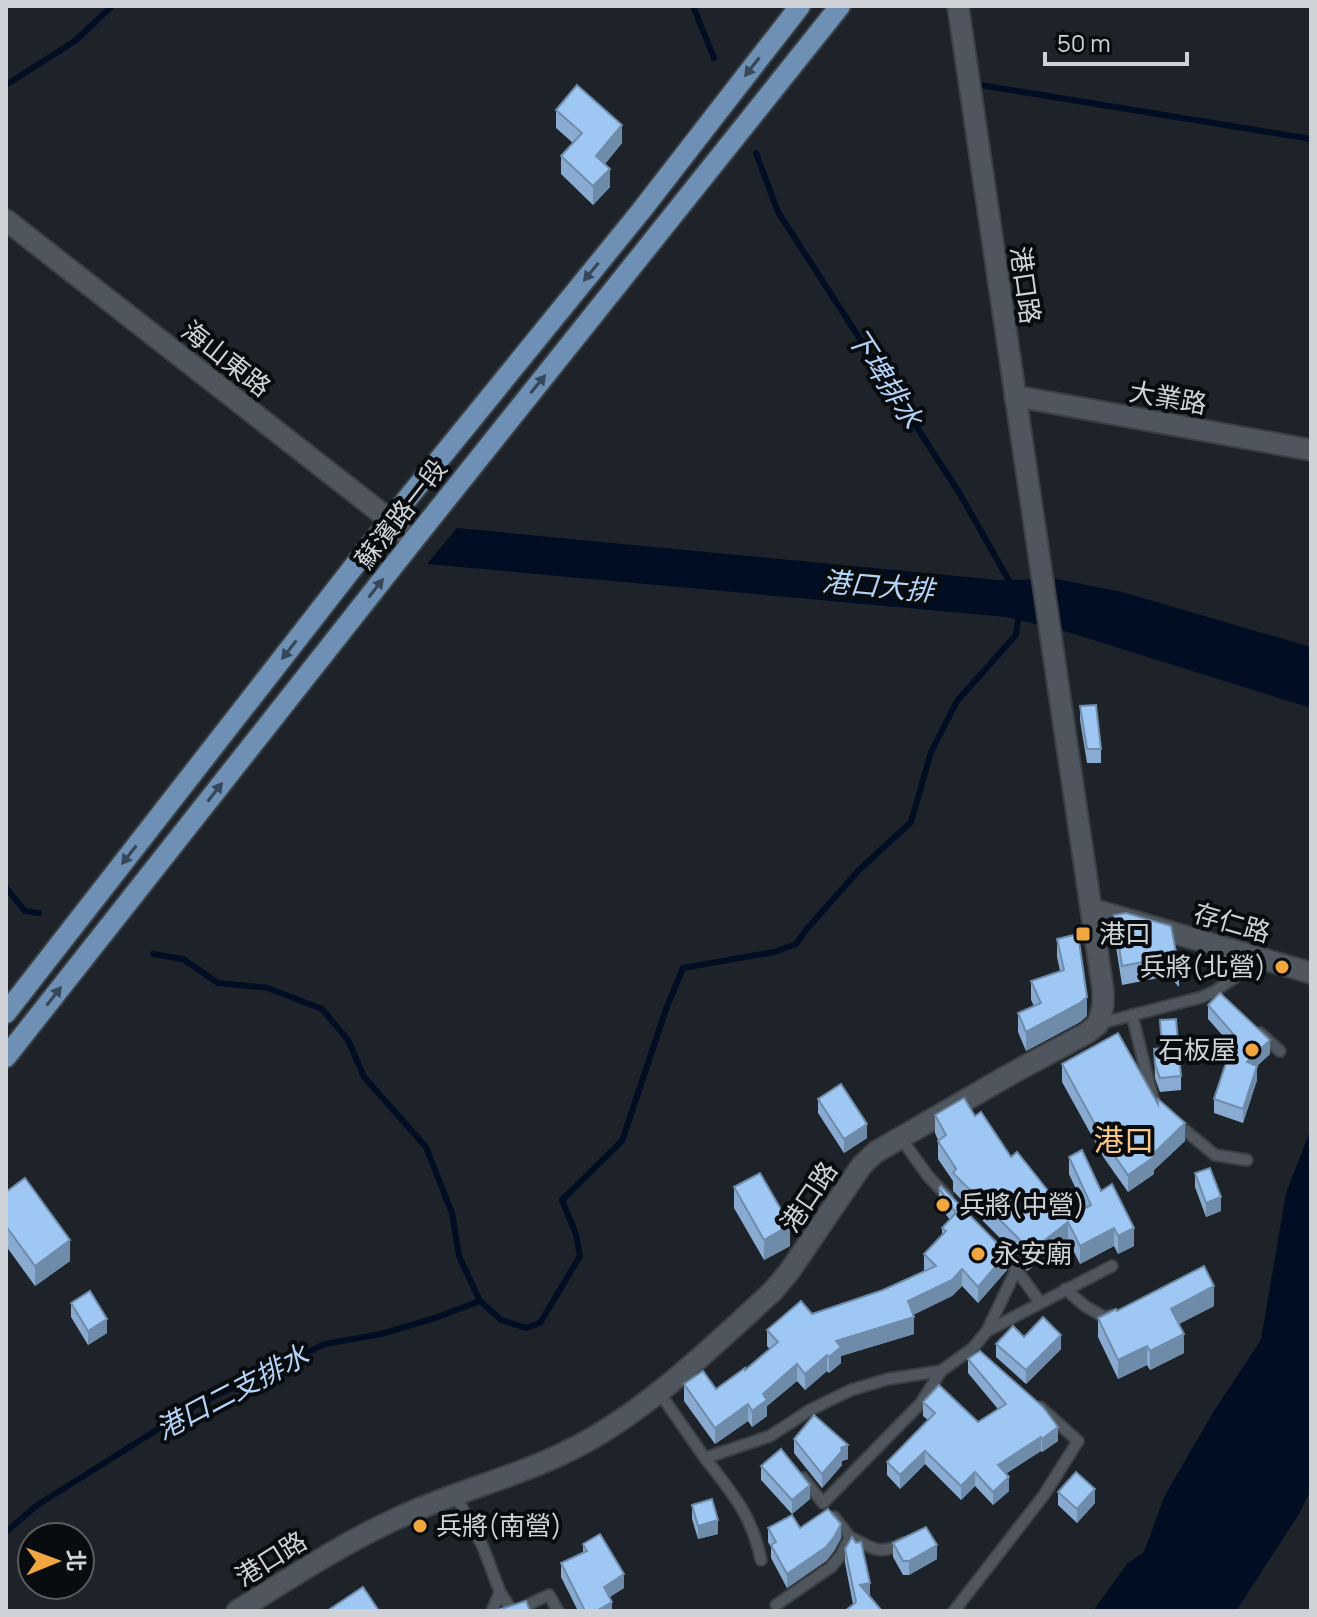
<svg xmlns="http://www.w3.org/2000/svg" width="1317" height="1617" font-family="Manrope,'Noto Sans TC',sans-serif">
	<style>
		.water { fill: #000d22 }
		.lines { fill: none; stroke-linecap: round; stroke-linejoin: round }
		.stream { stroke: #000d22; stroke-width: 6 }
		.service-casing { stroke: #3b4044; stroke-width: 14 }
		.minor-casing { stroke: #3b4044; stroke-width: 24 }
		.tertiary-casing { stroke: #3b4044; stroke-width: 24 }
		.primary-casing { stroke: #3b4044; stroke-width: 24 }
		.service { stroke: #50565d; stroke-width: 10 }
		.minor { stroke: #50565d; stroke-width: 20 }
		.tertiary { stroke: #50565d; stroke-width: 20 }
		.primary { stroke: #6e90b4; stroke-width: 20 }
		.wall { fill: #89abd1 }
		.shaded-wall { fill: #6f8baa }
		.building { fill: #9fc7f3; stroke: #6f8baa; stroke-width: 2 }
		.oneway { fill: #364759 }
		.poi-dot { fill: #f1a640; stroke: #090c0e; stroke-width: 3 }
		.labels { text-anchor: middle; stroke-width: 8; stroke-linejoin: round; paint-order: stroke }
		.street-label { font-size: 26px; fill: #cfd3d7; stroke: #090c0e }
		.poi-label { font-size: 26px; fill: #cfd3d7; stroke: #090c0e; text-anchor: start }
		.water-label { font-size: 28px; font-style: italic; fill: #b3d4f8; stroke: #090c0e }
		.quarter-label { font-size: 30px; fill: #fbc687; stroke: #090c0e }
	</style>
	<rect width="100%" height="100%" fill="#1d2328"/>
	<g class="water">
		<polygon points="457,528 998,580 1057,579 1122,592 1311,647 1311,708 1061,630 1006,617 427,564"/>
		<polygon points="1311,1129 1311,1489 1299,1514 1236,1611 1093,1611 1127,1564 1144,1552 1165,1495 1214,1411 1261,1340 1286,1193"/>
	</g>
	<g class="lines">
		<g class="stream">
			<polyline points="693,6 714,58"/>
			<polyline points="6,85 75,41 112,6"/>
			<polyline points="980,85 1311,139"/>
			<polyline points="756,153 778,212 960,494 1012,586"/>
			<polyline points="6,888 25,911 39,913"/>
			<polyline points="153,954 183,959 218,983 268,988 322,1009 348,1040 364,1077 426,1147 452,1213 459,1256 480,1301 501,1320 526,1328 540,1323 580,1256 576,1234 562,1200 622,1141 666,1009 683,968 774,952 796,944 806,930 859,870 911,822 931,752 957,701 1016,635 1019,614"/>
			<polyline points="6,1532 36,1506 198,1404 325,1344 381,1334 435,1318 480,1301"/>
		</g>
		<g class="service-casing">
			<g id="service">
				<polyline points="1132,1015 1153,1099"/>
				<polyline points="1098,1024 1202,997 1215,991 1247,969"/>
				<polyline points="1260,1033 1280,1051"/>
				<polyline points="1175,1122 1215,1155 1247,1160"/>
				<polyline points="900,1137 928,1176 947,1196"/>
				<path d="M 998,1248 C 1014,1264 1026,1284 1040,1302"/>
				<polyline points="1065,1289 1085,1306 1104,1317 1114,1315"/>
				<polyline points="987,1331 1112,1266"/>
				<polyline points="659,1392 705,1458 770,1436 810,1410 851,1390 888,1379 941,1371 973,1348 987,1331 1016,1270"/>
				<path d="M 705,1458 C 732,1493 752,1515 761,1560"/>
				<polyline points="803,1478 823,1503 921,1403 941,1371"/>
				<polyline points="455,1494 483,1547 500,1592 512,1611"/>
				<path d="M 850,1537 C 871,1548 880,1556 903,1543"/>
				<polyline points="776,1605 831,1567 841,1555 850,1537 834,1517"/>
				<polyline points="519,1609 549,1595 558,1611"/>
				<polyline points="492,1611 500,1592"/>
				<polyline points="954,1611 1044,1495 1078,1441 1040,1407"/>
			</g>
		</g>
		<g class="minor-casing">
			<g id="minor">
				<polyline points="1015,396 1311,450"/>
				<polyline points="1092,909 1311,973"/>
			</g>
		</g>
		<g class="tertiary-casing">
			<g id="tertiary">
				<polyline points="6,220 390,520 413,541"/>
				<path d="M 237,1611 C 292,1577 347,1540 407,1514 C 460,1490 519,1476 572,1449 C 645,1413 713,1346 773,1291 L 789,1272 L 862,1165 L 876,1152 L 1009,1075 L 1087,1033 L 1098,1024 L 1103,1006 L 1103,990 L 958,6"/>
			</g>
		</g>
		<g class="primary-casing">
			<g id="primary">
				<polyline points="6,1013 390,520 641,211 800,6"/>
				<polyline points="6,1057 413,541 840,6"/>
			</g>
		</g>
		<use href="#service" class="service"/>
		<use href="#minor" class="minor"/>
		<use href="#tertiary" class="tertiary"/>
		<use href="#primary" class="primary"/>
	</g>
	<g class="wall">
		<polygon points="556,110 622,143 605,164 610,187 593,205 561,174 561,156 573,143 556,128"/>
		<polygon points="1080,706 1101,749 1101,763 1087,763 1080,720"/>
		<polygon points="1126,913 1179,968 1179,987 1169,976 1122,985 1114,934 1114,915"/>
		<polygon points="1057,939 1087,1016 1080,1022 1026,1051 1018,1032 1018,1013 1034,1006 1031,1000 1031,981 1060,971 1057,957"/>
		<polygon points="1208,1005 1270,1054 1257,1066 1257,1080 1243,1123 1214,1113 1214,1099 1232,1046 1208,1019"/>
		<polygon points="1160,1020 1181,1076 1181,1090 1160,1092 1155,1078 1154,1049 1161,1048"/>
		<polygon points="1062,1064 1158,1104 1185,1141 1154,1170 1154,1174 1128,1192 1104,1158 1062,1082"/>
		<polygon points="818,1099 867,1138 844,1153 818,1113"/>
		<polygon points="935,1115 975,1116 1011,1157 1069,1217 1085,1209 1069,1174 1069,1157 1101,1191 1134,1246 1118,1254 1114,1246 1080,1264 1068,1240 1027,1271 1019,1257 953,1191 953,1181 938,1159 938,1140 935,1133"/>
		<polygon points="1195,1173 1221,1211 1206,1217 1195,1187"/>
		<polygon points="734,1187 790,1246 764,1260 734,1208"/>
		<polygon points="939,1188 1007,1270 978,1303 962,1286 952,1296 913,1315 914,1334 841,1356 841,1363 829,1373 827,1371 805,1390 797,1381 767,1406 767,1416 752,1427 748,1421 715,1444 684,1401 684,1384 716,1389 745,1370 770,1349 767,1346 767,1330 883,1290 924,1271 924,1254 942,1235 942,1228 950,1220 939,1205"/>
		<polygon points="6,1192 70,1261 35,1286 6,1246"/>
		<polygon points="71,1303 107,1333 88,1345 71,1317"/>
		<polygon points="1214,1306 1179,1324 1184,1353 1150,1370 1147,1365 1118,1379 1098,1337 1098,1318 1117,1311"/>
		<polygon points="1024,1337 1061,1349 1026,1384 996,1357 996,1344"/>
		<polygon points="968,1359 1058,1441 1042,1452 1041,1451 1006,1473 1009,1491 993,1505 975,1486 961,1500 925,1464 900,1489 887,1475 887,1462 928,1420 923,1416 923,1402 978,1422 998,1409 968,1373"/>
		<polygon points="794,1439 848,1459 842,1461 842,1465 822,1488 794,1453"/>
		<polygon points="761,1466 810,1499 792,1514 761,1480"/>
		<polygon points="1058,1492 1095,1503 1077,1523 1058,1505"/>
		<polygon points="692,1505 718,1534 698,1539 692,1519"/>
		<polygon points="768,1528 800,1528 841,1538 834,1551 826,1561 787,1588 771,1558 771,1547 768,1542"/>
		<polygon points="893,1543 937,1559 909,1575 903,1575 893,1557"/>
		<polygon points="583,1544 624,1588 609,1597 612,1611 578,1611 561,1577 561,1563 583,1553"/>
		<polygon points="845,1549 870,1597 853,1604 845,1563"/>
	</g>
	<g class="shaded-wall">
		<polygon points="622,125 622,143 596,174 596,156"/>
		<polygon points="610,169 610,187 593,205 593,186"/>
		<polygon points="1087,997 1087,1016 1080,1022 1026,1051 1026,1032"/>
		<polygon points="1270,1040 1270,1054 1257,1066 1257,1080 1243,1123 1243,1109 1247,1062"/>
		<polygon points="1185,1123 1185,1141 1154,1170 1154,1174 1128,1192 1128,1175 1153,1154"/>
		<polygon points="867,1124 867,1138 844,1153 844,1139"/>
		<polygon points="1221,1197 1221,1211 1206,1217 1206,1203"/>
		<polygon points="1068,1222 1068,1240 1027,1271 1027,1254"/>
		<polygon points="790,1225 790,1246 764,1260 764,1240"/>
		<polygon points="1114,1228 1114,1246 1080,1264 1080,1246"/>
		<polygon points="1134,1228 1134,1246 1118,1254 1118,1236"/>
		<polygon points="70,1240 70,1261 35,1286 35,1266"/>
		<polygon points="1007,1253 1007,1270 978,1303 978,1287"/>
		<polygon points="962,1269 962,1286 952,1296 908,1317 908,1301"/>
		<polygon points="1214,1286 1214,1306 1171,1328 1171,1309"/>
		<polygon points="914,1317 914,1334 841,1356 841,1363 829,1373 829,1357 836,1341"/>
		<polygon points="107,1319 107,1333 88,1345 88,1331"/>
		<polygon points="1184,1334 1184,1353 1150,1370 1150,1351"/>
		<polygon points="1061,1335 1061,1349 1026,1384 1026,1370"/>
		<polygon points="1147,1346 1147,1365 1118,1379 1118,1360"/>
		<polygon points="827,1355 827,1371 805,1390 805,1374"/>
		<polygon points="797,1364 797,1381 767,1406 767,1416 752,1427 752,1411 763,1394"/>
		<polygon points="748,1404 748,1421 715,1444 715,1428"/>
		<polygon points="1058,1427 1058,1441 1042,1452 1042,1439"/>
		<polygon points="1041,1437 1041,1451 998,1479 998,1465"/>
		<polygon points="848,1445 848,1459 842,1461 842,1465 822,1488 822,1474 841,1448"/>
		<polygon points="925,1451 925,1464 900,1489 900,1475"/>
		<polygon points="975,1472 975,1486 961,1500 961,1486"/>
		<polygon points="1009,1477 1009,1491 993,1505 993,1492"/>
		<polygon points="810,1485 810,1499 792,1514 792,1500"/>
		<polygon points="1095,1489 1095,1503 1077,1523 1077,1509"/>
		<polygon points="718,1520 718,1534 698,1539 698,1526"/>
		<polygon points="841,1524 841,1538 834,1551 826,1561 787,1588 787,1574"/>
		<polygon points="937,1545 937,1559 909,1575 909,1561"/>
		<polygon points="624,1574 624,1588 604,1601 604,1587"/>
		<polygon points="870,1583 870,1597 860,1585"/>
		<polygon points="612,1602 612,1611 596,1611"/>
	</g>
	<g class="building">
		<polygon points="577,85 622,125 596,156 610,169 593,186 561,156 582,133 556,110"/>
		<polygon points="1096,705 1101,749 1087,749 1080,706"/>
		<polygon points="1126,913 1171,926 1179,968 1169,957 1122,966 1114,915"/>
		<polygon points="1078,934 1087,997 1080,1003 1026,1032 1018,1013 1041,1003 1031,981 1064,970 1057,939"/>
		<polygon points="1220,993 1270,1040 1247,1062 1257,1066 1243,1109 1214,1099 1235,1036 1208,1005"/>
		<polygon points="1176,1019 1181,1076 1160,1078 1155,1064 1154,1049 1162,1048 1160,1020"/>
		<polygon points="1118,1033 1158,1104 1158,1099 1185,1123 1153,1154 1154,1157 1128,1175 1104,1141 1062,1064"/>
		<polygon points="841,1084 867,1124 844,1139 818,1099"/>
		<polygon points="964,1098 975,1116 981,1112 1011,1157 1017,1152 1069,1217 1091,1205 1069,1157 1082,1150 1101,1191 1112,1184 1134,1228 1118,1236 1114,1228 1080,1246 1068,1222 1027,1254 1019,1239 953,1173 956,1169 938,1141 946,1135 935,1115"/>
		<polygon points="1210,1168 1221,1197 1206,1203 1195,1173"/>
		<polygon points="760,1173 790,1225 764,1240 734,1187"/>
		<polygon points="25,1178 70,1240 35,1266 6,1226 6,1192"/>
		<polygon points="941,1186 1007,1253 978,1287 962,1269 952,1280 908,1301 914,1317 836,1341 841,1347 829,1357 827,1355 805,1374 797,1364 763,1394 767,1400 752,1411 748,1404 715,1428 684,1384 703,1371 716,1389 745,1368 745,1370 778,1342 767,1330 801,1301 812,1314 883,1290 936,1266 924,1254 946,1231 942,1228 956,1213 939,1188"/>
		<polygon points="1204,1266 1214,1286 1171,1309 1184,1334 1150,1351 1147,1346 1118,1360 1098,1318 1116,1309 1117,1311"/>
		<polygon points="90,1291 107,1319 88,1331 71,1303"/>
		<polygon points="1043,1317 1061,1335 1026,1370 996,1344 1013,1326 1024,1337"/>
		<polygon points="980,1351 1043,1407 1058,1427 1042,1439 1041,1437 998,1465 1009,1477 993,1492 975,1472 961,1486 925,1451 900,1475 887,1462 935,1413 923,1402 939,1385 978,1422 1006,1404 968,1359"/>
		<polygon points="814,1415 848,1445 841,1448 842,1451 822,1474 794,1439"/>
		<polygon points="781,1449 810,1485 792,1500 761,1466"/>
		<polygon points="1076,1472 1095,1489 1077,1509 1058,1492"/>
		<polygon points="712,1499 718,1520 698,1526 692,1505"/>
		<polygon points="828,1509 841,1524 834,1537 826,1547 787,1574 771,1545 776,1542 768,1528 792,1515 800,1528"/>
		<polygon points="926,1527 937,1545 909,1561 903,1561 893,1543"/>
		<polygon points="600,1534 624,1574 604,1587 612,1602 596,1611 585,1611 561,1563 587,1551 583,1544"/>
		<polygon points="852,1537 856,1543 861,1542 870,1583 860,1585 882,1611 845,1611 856,1602 845,1549"/>
		<polygon points="363,1587 379,1611 327,1611"/>
		<polygon points="526,1601 530,1611 498,1611 498,1610"/>
	</g>
	<defs><path id="oneway-solid" d="M-6-.8H1V-3.2L6.5 0L1 3.2V.8H-6Z" transform="scale(2)"/></defs>
	<g class="oneway">
		<use href="#oneway-solid" transform="translate(752 67) rotate(128)"/>
		<use href="#oneway-solid" transform="translate(591 272) rotate(129)"/>
		<use href="#oneway-solid" transform="translate(538 384) rotate(-51)"/>
		<use href="#oneway-solid" transform="translate(376 588) rotate(-52)"/>
		<use href="#oneway-solid" transform="translate(289 650) rotate(128)"/>
		<use href="#oneway-solid" transform="translate(215 792) rotate(-52)"/>
		<use href="#oneway-solid" transform="translate(129 855) rotate(128)"/>
		<use href="#oneway-solid" transform="translate(54 996) rotate(-52)"/>
	</g>
	<g class="poi-dot">
		<rect x="1075" y="926" width="16" height="16" rx="4"/>
		<circle cx="1282" cy="967" r="8"/>
		<circle cx="1252" cy="1050" r="8"/>
		<circle cx="943" cy="1205" r="8"/>
		<circle cx="978" cy="1254" r="8"/>
		<circle cx="420" cy="1526" r="8"/>
	</g>
	<g class="labels">
		<g class="street-label">
			<text transform="translate(1025 285) rotate(82)" y="9">港口路</text>
			<text transform="translate(226 359) rotate(38)" y="9">海山東路</text>
			<text transform="translate(1168 398) rotate(10)" y="9">大業路</text>
			<text transform="translate(401 514) rotate(-52)" y="9">蘇濱路一段</text>
			<text transform="translate(1232 923) rotate(16)" y="9">存仁路</text>
			<text transform="translate(809 1197) rotate(-56)" y="9">港口路</text>
			<text transform="translate(271 1559) rotate(-32)" y="9">港口路</text>
		</g>
		<g class="poi-label">
			<text x="1099" y="943">港口</text>
			<text x="1266" y="976" text-anchor="end">兵將(北營)</text>
			<text x="1236" y="1059" text-anchor="end">石板屋</text>
			<text x="959" y="1214">兵將(中營)</text>
			<text x="994" y="1263">永安廟</text>
			<text x="436" y="1535">兵將(南營)</text>
		</g>
		<g class="water-label">
			<text transform="translate(885 378) rotate(57)" y="10">下埤排水</text>
			<text transform="translate(878 586) rotate(5)" y="10">港口大排</text>
			<text transform="translate(232 1392) rotate(-28)" y="10">港口二支排水</text>
		</g>
		<g class="quarter-label">
			<text x="1124" y="1151">港口</text>
		</g>
	</g>
	<rect width="1317" height="1617" fill="none" stroke="#cfd3d7" stroke-width="16"/>
	<g transform="translate(56 1561) rotate(89)"><circle r="38" fill="#090c0e" stroke="#585c5e" stroke-width="2"/>
	<path d="M0-6L14 30L0 20L-14 30Z" fill="#f1a640"/>
	<text y="-12" font-size="22" font-weight="bold" text-anchor="middle" fill="#cfd3d7">北</text>
	</g>
	<path d="M1045 52v12h142v-12" fill="none" stroke="#cfd3d7" stroke-width="4"/>
	<text x="1057" y="52" font-size="24" fill="#cfd3d7" stroke="#090c0e" stroke-width="6" paint-order="stroke">50 m</text>
</svg>
